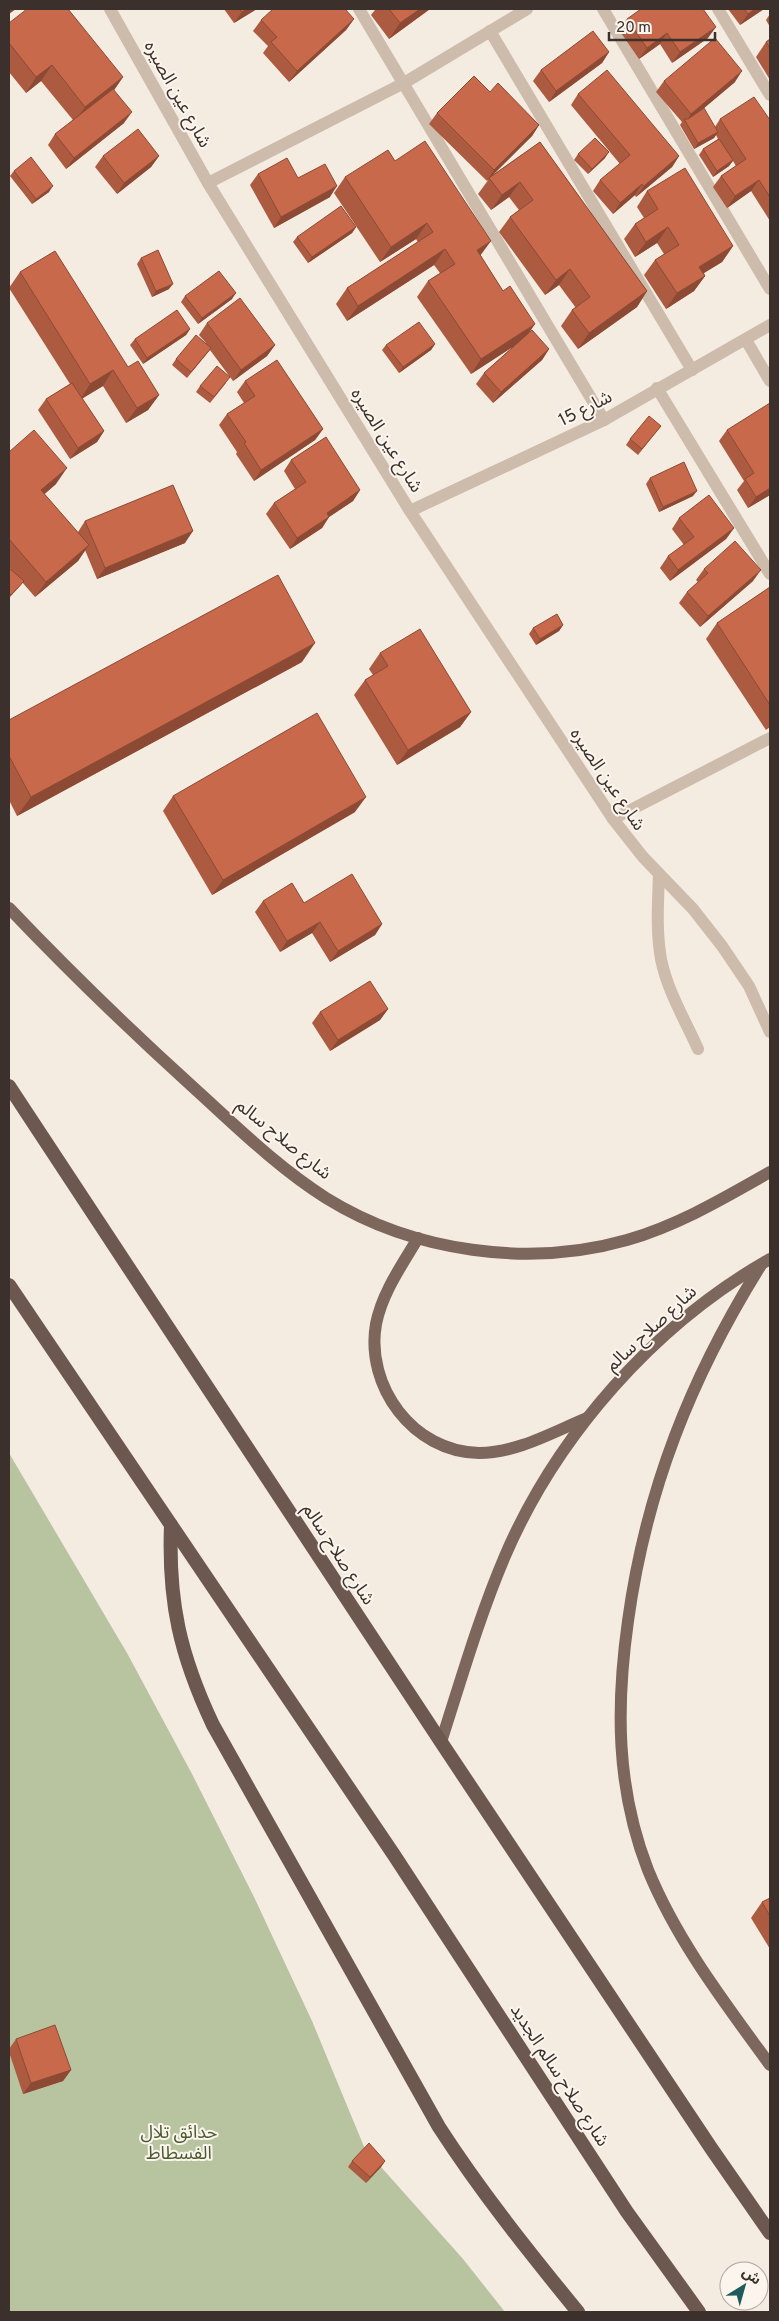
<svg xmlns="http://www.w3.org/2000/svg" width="779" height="2321" font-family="Overpass,'Noto Sans Arabic',sans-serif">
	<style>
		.green { fill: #b8c4a0 }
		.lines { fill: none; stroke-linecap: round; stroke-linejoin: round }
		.minor { stroke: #cdbbac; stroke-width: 12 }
		.primary { stroke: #7d675c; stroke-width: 12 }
		.trunk { stroke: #6c584f; stroke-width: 14 }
		.wall { fill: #ac5a40 }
		.shaded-wall { fill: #8c4a34 }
		.building { fill: #c8694b; stroke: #8c4a34 }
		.labels { text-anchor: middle; stroke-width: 4; stroke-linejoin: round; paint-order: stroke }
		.street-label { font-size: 18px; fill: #3b302b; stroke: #fbf5ee }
		.park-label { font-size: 18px; fill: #4a5a2e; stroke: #fbf5ee }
	</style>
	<rect width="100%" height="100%" fill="#f4ebe1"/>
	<polygon class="green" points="9,1453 127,1653 192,1774 254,1897 312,2021 365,2149 463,2259 505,2312 9,2312"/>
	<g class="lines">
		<g class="minor">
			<polyline points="110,9 208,183 410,511 613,819 643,857 693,909 722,946 749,986 770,1032"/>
			<polyline points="359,9 604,420"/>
			<polyline points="603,9 770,289"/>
			<polyline points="718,9 770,95"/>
			<polyline points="490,31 692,370"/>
			<polyline points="208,183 404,83 527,9"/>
			<polyline points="746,340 770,381"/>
			<polyline points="657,388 770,574"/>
			<polyline points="410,511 604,420 770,325"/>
			<polyline points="613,819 770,738"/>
			<path d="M 659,874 C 658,903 656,931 661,959 C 667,990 685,1020 698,1049"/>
		</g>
		<g class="primary">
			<path d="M 9,908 C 68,970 130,1030 194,1088 C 236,1126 277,1167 326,1198 C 413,1252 529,1268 627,1240 C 679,1225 724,1198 770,1172"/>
			<path d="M 418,1238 C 402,1265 382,1293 376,1324 C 365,1386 413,1452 479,1453 C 517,1453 553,1432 587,1418"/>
			<path d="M 761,1265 C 691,1377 646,1490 628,1621 C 616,1706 616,1788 648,1870 C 677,1941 725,2003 770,2065"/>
			<path d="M 441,1742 C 461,1680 479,1617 505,1556 C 557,1435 655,1324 770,1259"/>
		</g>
		<g class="trunk">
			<polyline points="9,1086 441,1742 711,2148 770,2233"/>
			<polyline points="9,1285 394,1855 627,2212 699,2312"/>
			<path d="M 171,1525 C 168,1602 180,1655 213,1725 L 439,2127 C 481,2192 529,2252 578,2312"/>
		</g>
	</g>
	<g class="wall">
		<polygon points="224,9 257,9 234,23"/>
		<polygon points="374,9 430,9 389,39 371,15 375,10"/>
		<polygon points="728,9 764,9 740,25"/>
		<polygon points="770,14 770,27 766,20"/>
		<polygon points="354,19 346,30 289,82 263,53 268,46 253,31 261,20"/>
		<polygon points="627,19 708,38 672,63 660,44 639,59 619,30"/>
		<polygon points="9,23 123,77 114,90 124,123 66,169 48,145 55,134 73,120 41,81 26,93 9,72"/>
		<polygon points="770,39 770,80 756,57 766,42"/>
		<polygon points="609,52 602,63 549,102 533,81 541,70"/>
		<polygon points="664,81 735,82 703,109 715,127 720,119 770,120 770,221 751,191 727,208 713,187 721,176 736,166 733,161 729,166 713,177 699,155 703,149 718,139 716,135 714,138 694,149 680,125 682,122 656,92"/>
		<polygon points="490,92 539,125 532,136 490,177 540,142 647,291 637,307 578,349 561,326 572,310 576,308 559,285 545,295 499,232 510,217 519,210 509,197 491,210 478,194 489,179 487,181 429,124 437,113"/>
		<polygon points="578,94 679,156 672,167 636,197 635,195 613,214 593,191 600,180 620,164 571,105"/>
		<polygon points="578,154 605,158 588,174 574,160"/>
		<polygon points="103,156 159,156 151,167 117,194 95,167"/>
		<polygon points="395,161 481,256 529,333 549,349 542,360 493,403 476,384 484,373 514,346 471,374 417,297 428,281 440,273 434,265 347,321 336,304 347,288 418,242 416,239 380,262 334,193 345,177"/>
		<polygon points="14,171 49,192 32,204 10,176"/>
		<polygon points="258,174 298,178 330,197 274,228 250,185"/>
		<polygon points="647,191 733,246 722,262 704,273 705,276 694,291 666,309 644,275 655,260 664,254 657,243 635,257 624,239 635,224 644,218 637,207"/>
		<polygon points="356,227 352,233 308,263 293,242 297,237"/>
		<polygon points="141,258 169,289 152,297 137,264"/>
		<polygon points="20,272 159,395 148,410 126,423 103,386 82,398 104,431 97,442 70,459 38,410 46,399 70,384 9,288"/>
		<polygon points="185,296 232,299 198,324 181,302"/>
		<polygon points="207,323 275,345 267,356 233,381 210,350 187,378 172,365 176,359 206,343 199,335"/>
		<polygon points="190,329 186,335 143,364 130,345 135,339"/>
		<polygon points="435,344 431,350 399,373 382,350 386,345"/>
		<polygon points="245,381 323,429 315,440 254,481 236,454 237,452 219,425 227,414 244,403 237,392"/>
		<polygon points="226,383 210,403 196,392 200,386"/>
		<polygon points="661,426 638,455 626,445 630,439"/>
		<polygon points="727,430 770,495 748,508 737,490 744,481 719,441"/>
		<polygon points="9,452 56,484 44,494 78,533 78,532 85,521 185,543 97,579 85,550 78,561 35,597 22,582 9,598 9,568 12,571 9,567"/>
		<polygon points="291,460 360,490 353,501 329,517 322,528 290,549 266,514 274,503 295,489 284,471"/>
		<polygon points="650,478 693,496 659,512 646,484"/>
		<polygon points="679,518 734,528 726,539 670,581 660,568 668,556 684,545 672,529"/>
		<polygon points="704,569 753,581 700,627 679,603 687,592 698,582 696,580"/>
		<polygon points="770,587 770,727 766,730 706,639 717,623"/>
		<polygon points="563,625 559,631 536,645 529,634 533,628"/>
		<polygon points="380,653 471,712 460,727 397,765 354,695 365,680 373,675 369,669"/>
		<polygon points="302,662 17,816 9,800 9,720"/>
		<polygon points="173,796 355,812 212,895 163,811"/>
		<polygon points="263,901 304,903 382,924 375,935 330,962 312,933 280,952 255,912"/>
		<polygon points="388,1009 380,1020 330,1051 312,1023 320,1012"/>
		<polygon points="770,1898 770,1949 751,1918 762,1902"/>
		<polygon points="16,2039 71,2070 63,2081 23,2094 9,2052 9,2049"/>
		<polygon points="352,2161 385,2161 381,2167 366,2183 348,2167"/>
	</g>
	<g class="shaded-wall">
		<polygon points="9,9 16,9 9,14"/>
		<polygon points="247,9 257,9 234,23 242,12"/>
		<polygon points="420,9 430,9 389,39 400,23"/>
		<polygon points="755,9 764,9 740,25 748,14"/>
		<polygon points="354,19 346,30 289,82 297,71"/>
		<polygon points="716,27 708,38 672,63 680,52"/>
		<polygon points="667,33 660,44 639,59 647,48"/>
		<polygon points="609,52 602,63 549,102 556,91"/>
		<polygon points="52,65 41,81 26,93 36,77"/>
		<polygon points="742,71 735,82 686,123 686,122 691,114"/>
		<polygon points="123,77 112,93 74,122 85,107"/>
		<polygon points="132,112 124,123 66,169 74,158"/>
		<polygon points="539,125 532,136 487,181 494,170"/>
		<polygon points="718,132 714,138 694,149 698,143"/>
		<polygon points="609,152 605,158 588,174 592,169"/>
		<polygon points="159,156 151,167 117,194 124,183"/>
		<polygon points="679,156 672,167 636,197 644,186"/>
		<polygon points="733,160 729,166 713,177 717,171"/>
		<polygon points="759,180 751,191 727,208 735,196"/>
		<polygon points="520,182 509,197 491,210 502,195"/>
		<polygon points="642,184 635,195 613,214 620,203"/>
		<polygon points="53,186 49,192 32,204 36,199"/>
		<polygon points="337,186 330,197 274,228 281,217"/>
		<polygon points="427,223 416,239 380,262 391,247"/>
		<polygon points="356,227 352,233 308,263 312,257"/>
		<polygon points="668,227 657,243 635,257 646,242"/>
		<polygon points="491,241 480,256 477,250"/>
		<polygon points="733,246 722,262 689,282 699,267"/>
		<polygon points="445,249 434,265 347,321 358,306"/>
		<polygon points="570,269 559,285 545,295 556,280"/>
		<polygon points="705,276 694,291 666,309 677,293"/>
		<polygon points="173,284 169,289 152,297 156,291"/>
		<polygon points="647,291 637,307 578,349 589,333"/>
		<polygon points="236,293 232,299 198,324 202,318"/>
		<polygon points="535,324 525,339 471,374 481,359"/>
		<polygon points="190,329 186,335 143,364 147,358"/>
		<polygon points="435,344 431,350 399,373 403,367"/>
		<polygon points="275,345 267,356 233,381 241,370"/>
		<polygon points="549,349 542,360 493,403 501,392"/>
		<polygon points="113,370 103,386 80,400 90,384"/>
		<polygon points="159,395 148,410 126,423 137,408"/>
		<polygon points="323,429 315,440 254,481 261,470"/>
		<polygon points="104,431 97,442 70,459 78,448"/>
		<polygon points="67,468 56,484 31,506 41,490"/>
		<polygon points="770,488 770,495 748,508 756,497"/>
		<polygon points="360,490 353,501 320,523 329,517 322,528 290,549 297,538 327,513"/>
		<polygon points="697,491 693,496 659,512 663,507"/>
		<polygon points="734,528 726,539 670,581 678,570"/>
		<polygon points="193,531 185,543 97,579 105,568"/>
		<polygon points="89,545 78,561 35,597 46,582"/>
		<polygon points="761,570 753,581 700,627 708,616"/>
		<polygon points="24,581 20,586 9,598 11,595"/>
		<polygon points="563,625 559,631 536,645 540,639"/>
		<polygon points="315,643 302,662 17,816 31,797"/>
		<polygon points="471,712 460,727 397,765 408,750"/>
		<polygon points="366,797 355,812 212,895 223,880"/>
		<polygon points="320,922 312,933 280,952 287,941"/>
		<polygon points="382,924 375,935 330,962 338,951"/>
		<polygon points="388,1009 380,1020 330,1051 338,1040"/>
		<polygon points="71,2070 63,2081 23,2094 31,2083"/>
		<polygon points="385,2161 381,2167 366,2183 370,2177"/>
	</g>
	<g class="building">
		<polygon points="27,9 68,9 123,77 85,107 52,65 36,77 9,43 9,23"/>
		<polygon points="239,9 247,9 242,12"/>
		<polygon points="273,9 345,9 354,19 297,71 271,42 277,37 261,20"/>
		<polygon points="389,9 420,9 400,23"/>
		<polygon points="641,9 703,9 716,27 680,52 667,33 647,48 627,19"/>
		<polygon points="744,9 755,9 748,14"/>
		<polygon points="593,31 609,52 556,91 541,70"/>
		<polygon points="715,38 742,71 691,114 664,81"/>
		<polygon points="770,39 770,48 766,42"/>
		<polygon points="607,70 679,156 644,186 642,184 620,203 600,180 630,155 578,94"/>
		<polygon points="474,76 490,92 498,83 539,125 494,170 437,113"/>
		<polygon points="113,89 132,112 74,158 55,134"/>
		<polygon points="754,97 770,120 770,197 759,180 735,196 721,176 746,159 720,119"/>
		<polygon points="704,108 718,132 698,143 684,119 688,119"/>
		<polygon points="138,129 159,156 124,183 103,156"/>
		<polygon points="595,138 609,152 592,169 578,154"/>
		<polygon points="719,139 733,160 717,171 703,149"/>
		<polygon points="425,141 491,241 477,250 503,291 510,286 535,324 481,359 428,281 455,264 445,249 358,306 347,288 433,232 427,223 391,247 345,177 388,150 395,161"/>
		<polygon points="540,142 647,291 589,333 572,310 590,297 570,269 556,280 510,217 533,200 520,182 502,195 489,178"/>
		<polygon points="31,157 53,186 36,199 14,171"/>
		<polygon points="287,158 298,178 325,164 337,186 281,217 258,174"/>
		<polygon points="685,168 733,246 699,267 705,276 677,293 655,260 679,245 668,227 646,242 635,224 658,209 647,191"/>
		<polygon points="341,206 356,227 312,257 297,237"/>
		<polygon points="158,250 173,284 156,291 141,258"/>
		<polygon points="55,251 128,367 138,361 159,395 137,408 113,370 90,384 20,272"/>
		<polygon points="219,271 236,293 202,318 185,296"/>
		<polygon points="240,298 275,345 241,370 207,323"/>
		<polygon points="177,310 190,329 147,358 135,339"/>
		<polygon points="419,322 435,344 403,367 386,345"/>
		<polygon points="532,330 549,349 501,392 484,373"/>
		<polygon points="196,335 211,348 191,372 176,359"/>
		<polygon points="277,360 323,429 261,470 244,443 246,442 227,414 255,396 245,381"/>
		<polygon points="217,366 230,377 214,397 200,386"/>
		<polygon points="72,383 104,431 78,448 46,399"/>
		<polygon points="770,403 770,488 756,497 745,479 754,473 727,430"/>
		<polygon points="649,416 661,426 642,449 630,439"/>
		<polygon points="34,430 67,468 41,490 89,545 46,582 9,539 9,512 10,511 9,510 9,452"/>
		<polygon points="326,437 360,490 327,513 329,517 297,538 274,503 306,482 291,460"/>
		<polygon points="684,462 697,491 663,507 650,478"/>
		<polygon points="173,485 193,531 105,568 85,521"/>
		<polygon points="709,495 734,528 678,570 668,556 694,537 679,518"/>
		<polygon points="735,541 761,570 708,616 687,592 708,573 704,569"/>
		<polygon points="9,568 24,581 11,595 9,593"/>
		<polygon points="278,575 315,643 31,797 9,756 9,720"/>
		<polygon points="770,587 770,705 717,623"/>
		<polygon points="557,614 563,625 540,639 533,628"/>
		<polygon points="420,629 471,712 408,750 365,680 388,666 380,653"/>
		<polygon points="317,713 366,797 223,880 173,796"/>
		<polygon points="352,874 382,924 338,951 320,922 287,941 263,901 292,883 304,903"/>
		<polygon points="370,981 388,1009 338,1040 320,1012"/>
		<polygon points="770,1898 770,1916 762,1902"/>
		<polygon points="55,2025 71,2070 31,2083 16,2039"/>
		<polygon points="369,2143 385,2161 370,2177 352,2161"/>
	</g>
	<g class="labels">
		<g class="street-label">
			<text transform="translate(178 94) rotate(61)" y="6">شارع عين الصيره</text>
			<text transform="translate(585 408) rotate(-27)" y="6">شارع 15</text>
			<text transform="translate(387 440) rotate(58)" y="6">شارع عين الصيره</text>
			<text transform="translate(608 779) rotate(56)" y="6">شارع عين الصيره</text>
			<text transform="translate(284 1139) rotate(39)" y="6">شارع صلاح سالم</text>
			<text transform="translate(651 1328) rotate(-43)" y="6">شارع صلاح سالم</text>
			<text transform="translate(339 1554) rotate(57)" y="6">شارع صلاح سالم</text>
			<text transform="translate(560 2075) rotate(57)" y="6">شارع صلاح سالم الجديد</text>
		</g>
		<g class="park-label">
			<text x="179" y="2138">حدائق تلال<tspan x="179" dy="21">الفسطاط</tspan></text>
		</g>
	</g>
	<rect width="779" height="2321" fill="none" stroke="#3b302b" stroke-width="20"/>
	<g transform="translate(744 2286) rotate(37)"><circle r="24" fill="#fbf5ee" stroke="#aea6a0"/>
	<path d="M0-4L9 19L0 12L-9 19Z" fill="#1f5a5e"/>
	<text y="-8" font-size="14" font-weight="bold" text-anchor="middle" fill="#3b302b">ش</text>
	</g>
	<path d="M609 32v8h106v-8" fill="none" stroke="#3b302b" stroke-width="2.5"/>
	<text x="616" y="32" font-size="15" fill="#3b302b" stroke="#fbf5ee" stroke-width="4" paint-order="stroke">20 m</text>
</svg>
